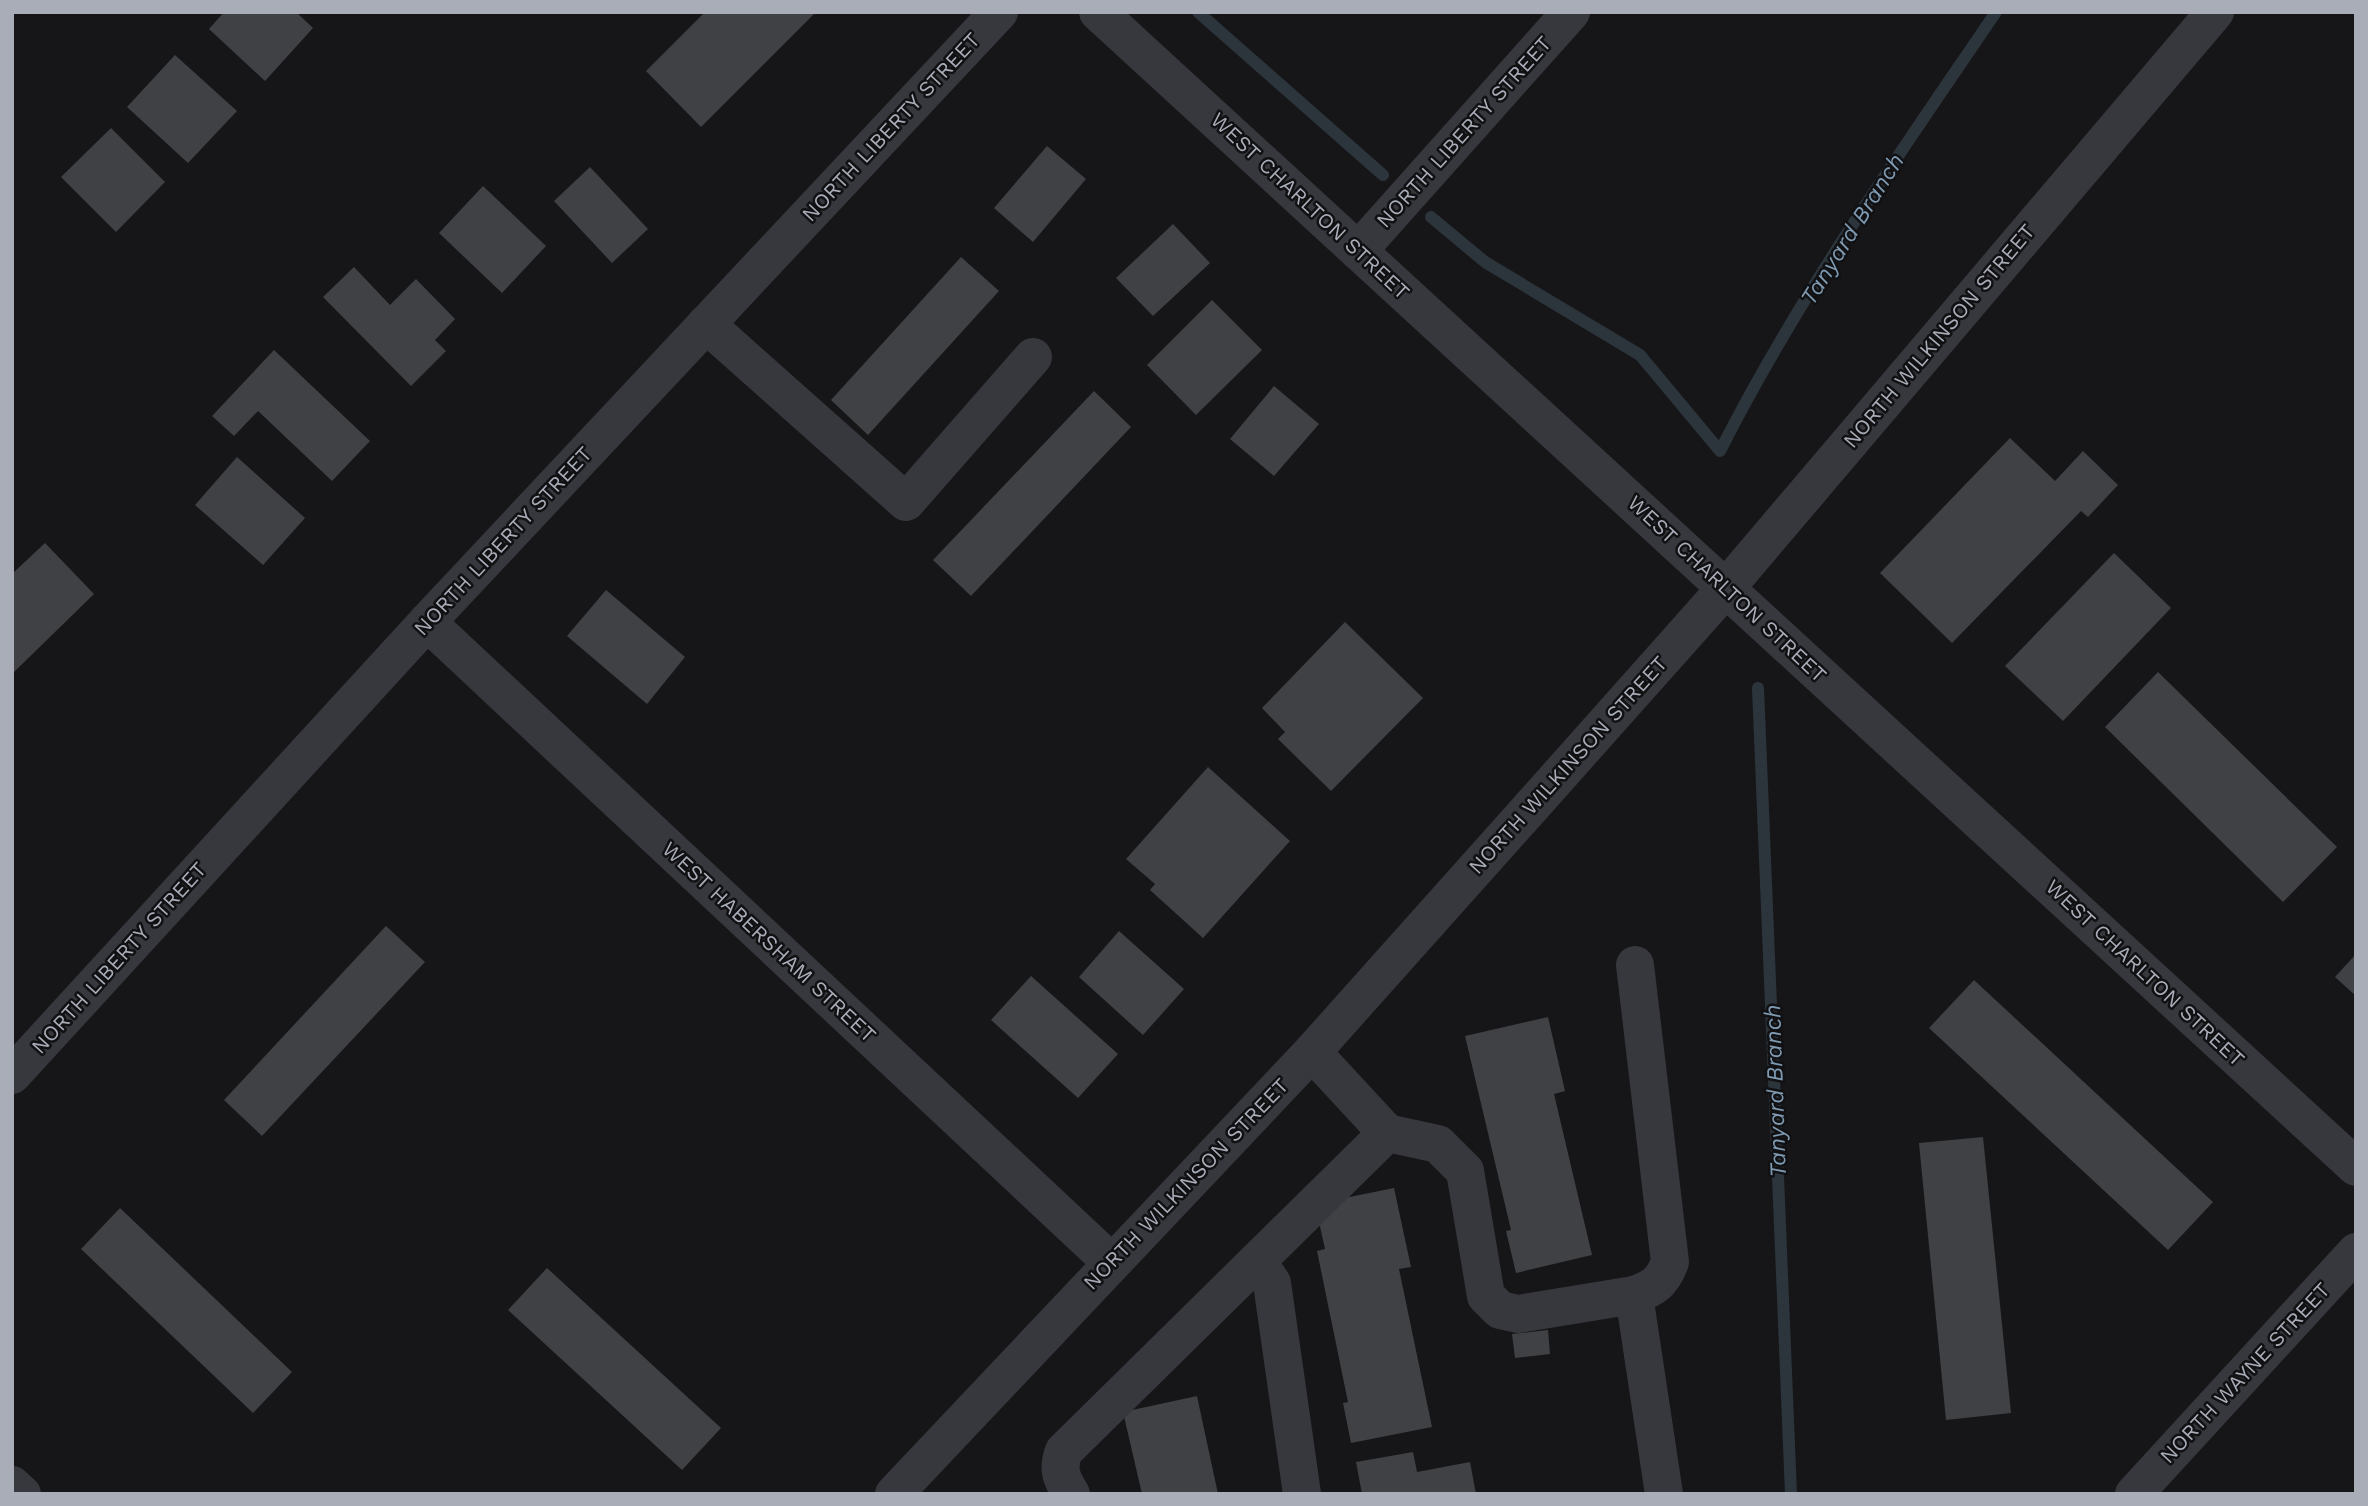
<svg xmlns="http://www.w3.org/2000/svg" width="2368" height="1506" font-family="'Work Sans',sans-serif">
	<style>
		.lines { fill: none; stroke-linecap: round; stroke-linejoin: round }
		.stream { stroke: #2c353c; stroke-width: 12 }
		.building { fill: #404145 }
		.minor { stroke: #37383d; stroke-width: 38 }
		.labels { text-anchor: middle; stroke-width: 5; stroke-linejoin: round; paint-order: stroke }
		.street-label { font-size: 21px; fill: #a8adb8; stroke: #111113 }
		.water-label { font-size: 23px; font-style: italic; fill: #7f9bb3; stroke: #111113 }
	</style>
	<rect width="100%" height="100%" fill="#161618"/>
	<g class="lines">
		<g class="stream">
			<polyline points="1198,12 1383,175"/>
			<path d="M 1431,217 L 1485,262 L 1640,355 L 1720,451 C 1798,297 1899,155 1996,12"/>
			<polyline points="1758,688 1791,1494"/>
		</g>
	</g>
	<g class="building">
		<polygon points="224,12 296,12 313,28 265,81 209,29"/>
		<polygon points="705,12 816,12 701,127 646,71"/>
		<polygon points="175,55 237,111 188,163 127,107"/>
		<polygon points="111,128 165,182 116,232 61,177"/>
		<polygon points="1047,146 1086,179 1033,242 994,208"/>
		<polygon points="590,167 648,229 612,263 554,201"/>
		<polygon points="483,186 546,246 502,293 439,233"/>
		<polygon points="1173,224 1210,263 1153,316 1116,278"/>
		<polygon points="961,257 999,291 868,435 831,400"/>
		<polygon points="354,267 390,305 416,279 455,319 435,340 446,351 411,386 323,297"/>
		<polygon points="1212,300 1262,350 1196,415 1147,365"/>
		<polygon points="274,350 370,441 332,481 258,411 234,436 212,416"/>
		<polygon points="1274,386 1319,424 1274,476 1230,439"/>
		<polygon points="1094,391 1131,427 971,596 933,560"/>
		<polygon points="2010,438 2055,481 2083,451 2118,485 2088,517 2081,511 1952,643 1880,573"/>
		<polygon points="237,457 305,518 263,565 195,505"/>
		<polygon points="45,543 94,594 12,674 12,574"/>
		<polygon points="2114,553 2171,608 2063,721 2005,666"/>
		<polygon points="606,590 685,657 647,704 567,636"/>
		<polygon points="1345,622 1423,698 1331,791 1278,739 1285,732 1262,708"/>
		<polygon points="2158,672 2337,847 2283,902 2105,727"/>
		<polygon points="1208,767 1290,841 1203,938 1150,890 1155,884 1126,859"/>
		<polygon points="386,926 425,962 262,1136 224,1100"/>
		<polygon points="1119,931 1184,989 1143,1035 1079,977"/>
		<polygon points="2356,954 2356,996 2335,977"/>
		<polygon points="1031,976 1118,1054 1078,1098 991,1020"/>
		<polygon points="1974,980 2213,1202 2168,1250 1929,1028"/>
		<polygon points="1548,1017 1565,1091 1554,1094 1592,1255 1516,1273 1506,1231 1511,1230 1465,1036"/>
		<polygon points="1983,1137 2011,1413 1946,1420 1919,1143"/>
		<polygon points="1394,1188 1411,1267 1399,1269 1432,1427 1351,1443 1343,1403 1348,1402 1317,1251 1325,1249 1315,1204"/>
		<polygon points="120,1208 292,1372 253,1413 81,1249"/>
		<polygon points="547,1268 721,1428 682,1470 508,1310"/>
		<polygon points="1548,1330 1550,1354 1515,1358 1512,1334"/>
		<polygon points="1197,1396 1218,1494 1142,1494 1123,1412"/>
		<polygon points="1413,1452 1417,1472 1470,1462 1476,1494 1362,1494 1356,1462"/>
	</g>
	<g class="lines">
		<g class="minor">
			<polyline points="1098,12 2356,1167"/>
			<polyline points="1358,251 1571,12"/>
			<polyline points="706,324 906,502 1033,357"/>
			<polyline points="427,622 1111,1262"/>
			<polyline points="12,1075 427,622 999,12"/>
			<polyline points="1387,1133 1438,1144 1465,1171 1486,1296 1500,1310 1518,1314 1634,1295 1664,1494"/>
			<polyline points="1257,1261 1272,1283 1302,1494"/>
			<path d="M 1634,1295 C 1654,1288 1662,1283 1670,1262 L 1635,965"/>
			<polyline points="12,1485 22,1494"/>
			<polyline points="894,1494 1312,1052 1531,807 1726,588 2215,12"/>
			<path d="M 1071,1494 C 1061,1478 1057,1469 1064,1451 L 1387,1133 L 1312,1052"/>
			<polyline points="2134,1494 2356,1252"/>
		</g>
	</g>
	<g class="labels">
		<g class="street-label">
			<text transform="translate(891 127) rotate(-47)" y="7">NORTH LIBERTY STREET</text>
			<text transform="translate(1464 132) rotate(-48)" y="7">NORTH LIBERTY STREET</text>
			<text transform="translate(1310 206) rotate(43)" y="7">WEST CHARLTON STREET</text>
			<text transform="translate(1939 336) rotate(-50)" y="7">NORTH WILKINSON STREET</text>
			<text transform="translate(503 541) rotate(-47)" y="7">NORTH LIBERTY STREET</text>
			<text transform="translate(1727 589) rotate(43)" y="7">WEST CHARLTON STREET</text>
			<text transform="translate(1568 765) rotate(-48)" y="7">NORTH WILKINSON STREET</text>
			<text transform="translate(769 942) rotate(43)" y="7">WEST HABERSHAM STREET</text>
			<text transform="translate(119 958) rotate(-48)" y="7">NORTH LIBERTY STREET</text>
			<text transform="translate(2145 973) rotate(43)" y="7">WEST CHARLTON STREET</text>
			<text transform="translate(1186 1184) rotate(-46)" y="7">NORTH WILKINSON STREET</text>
			<text transform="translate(2245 1373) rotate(-47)" y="7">NORTH WAYNE STREET</text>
		</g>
		<g class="water-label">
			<text transform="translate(1852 229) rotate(-58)" y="8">Tanyard Branch</text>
			<text transform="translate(1775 1091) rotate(-92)" y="8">Tanyard Branch</text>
		</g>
	</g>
	<rect width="2368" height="1506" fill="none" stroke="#a8adb8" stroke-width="28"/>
</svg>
